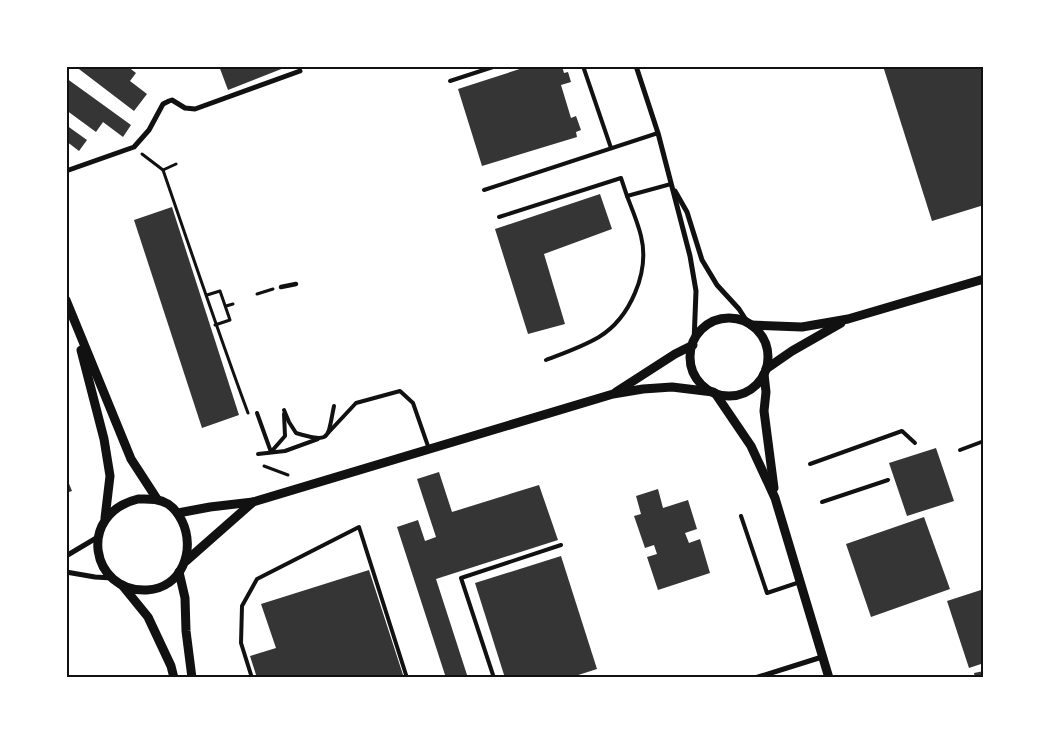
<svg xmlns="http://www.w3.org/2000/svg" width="1050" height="744" font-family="'Space Grotesk',sans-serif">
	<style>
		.building { fill: #353535 }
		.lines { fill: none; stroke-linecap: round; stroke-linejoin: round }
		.path { stroke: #111; stroke-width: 3 }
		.service { stroke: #111; stroke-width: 4 }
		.pedestrian { stroke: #111; stroke-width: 4.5 }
		.minor { stroke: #111; stroke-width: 5 }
		.tertiary { stroke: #111; stroke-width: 9 }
		.neatline { fill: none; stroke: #111; stroke-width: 2 }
	</style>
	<rect width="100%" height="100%" fill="#fff"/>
	<g class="building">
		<polygon points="75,66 127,66 136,73 130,81 147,94 134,111"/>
		<polygon points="219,66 289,66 228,90"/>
		<polygon points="529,66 562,66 564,73 568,72 571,82 561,85 571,118 576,116 581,130 576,132 577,137 482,166 458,89"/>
		<polygon points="883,66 984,66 984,205 932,221"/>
		<polygon points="66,78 131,125 123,137 103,122 96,132 66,110"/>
		<polygon points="66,125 87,140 79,151 66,141"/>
		<polygon points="600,194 612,229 544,254 565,324 528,334 495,229"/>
		<polygon points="172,207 239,415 202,428 134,220"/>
		<polygon points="936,448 954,501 907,516 889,463"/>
		<polygon points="439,472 452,512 539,485 558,540 436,579 468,678 446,678 397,527 418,520 425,541 436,537 417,479"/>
		<polygon points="66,476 72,491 66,493"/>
		<polygon points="658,489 663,508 688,500 697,529 685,533 689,543 700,539 710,573 658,590 647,557 657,554 654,545 645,548 634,516 641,514 636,496"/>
		<polygon points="924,517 950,589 871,617 846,544"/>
		<polygon points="561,556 597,669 569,678 505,678 475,583"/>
		<polygon points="369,570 404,678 257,678 250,656 276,648 261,604"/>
		<polygon points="984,589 984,663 969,668 947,601"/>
		<polygon points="984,671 984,678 975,678 974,673"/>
	</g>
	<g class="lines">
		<g class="path">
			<polyline points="142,154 163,170"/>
			<path d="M 176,164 L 163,170 C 191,251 218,332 248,413"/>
			<polyline points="257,294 273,289"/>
			<polyline points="207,295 220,291 230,320 215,325"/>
			<polyline points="226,306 233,304"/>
			<polyline points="264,466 288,475"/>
		</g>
		<g class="service">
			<polyline points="583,66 611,148"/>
			<polyline points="450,81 496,66"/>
			<polyline points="484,190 658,133"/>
			<polyline points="499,217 621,178 627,196"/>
			<path d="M 546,360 C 564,353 582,347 599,337 C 630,318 650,272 641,236 C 638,223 632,209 627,196 L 671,184"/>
			<path d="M 284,410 L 289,422 L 296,433 C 331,443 327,440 334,406"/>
			<polyline points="257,413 271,452"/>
			<polyline points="328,433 356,403 400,391 413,403 429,449"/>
			<polyline points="960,450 984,441"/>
			<polyline points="271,452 285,436 284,414"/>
			<polyline points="258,454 285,451 318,439"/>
			<polyline points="810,464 902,431 915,443"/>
			<polyline points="822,502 888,480"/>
			<polyline points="741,516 767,593 800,582"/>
			<polyline points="252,678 241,643 242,606 257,579 359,527 407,678"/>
			<polyline points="494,678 461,578 561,545"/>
		</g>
		<polyline class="pedestrian" points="281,287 296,284"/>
		<g class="minor">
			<polyline points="636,66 658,133 690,256 696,291 694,342"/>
			<polyline points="66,171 134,147 149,130 163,104 169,101 172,100 185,108 195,109 300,71"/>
			<polyline points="675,191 687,212 702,260 717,285 739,309 748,323"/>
			<polyline points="66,556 98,537"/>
			<polyline points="66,572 95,577 112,578"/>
			<polyline points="755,678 822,657"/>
		</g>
		<g class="tertiary">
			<polyline points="66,300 131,459 157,499"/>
			<circle cx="729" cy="357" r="39"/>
			<polyline points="751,325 802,327 848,319 984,279"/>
			<polyline points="81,350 104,439 110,476 105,518"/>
			<polyline points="766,369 792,351 841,323"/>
			<polyline points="764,374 766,392 764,411 774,488"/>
			<polyline points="616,392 675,354 693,345"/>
			<polyline points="715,393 751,446 775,498 829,678"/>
			<path d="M 138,499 C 148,499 158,498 168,504 C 174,508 179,515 182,521 C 196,550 182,588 147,590 C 91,593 76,514 138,499 Z"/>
			<polyline points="178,513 210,507 253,502 613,394 643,389 672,387 713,392"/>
			<polyline points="186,561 253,502"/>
			<polyline points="179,572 185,598 186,631 192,678"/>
			<polyline points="122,585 148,617 171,666 174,678"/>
		</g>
	</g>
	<rect width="1050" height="744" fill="none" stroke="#ffffff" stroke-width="135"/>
	<rect x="68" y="68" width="914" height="608" class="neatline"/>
</svg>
